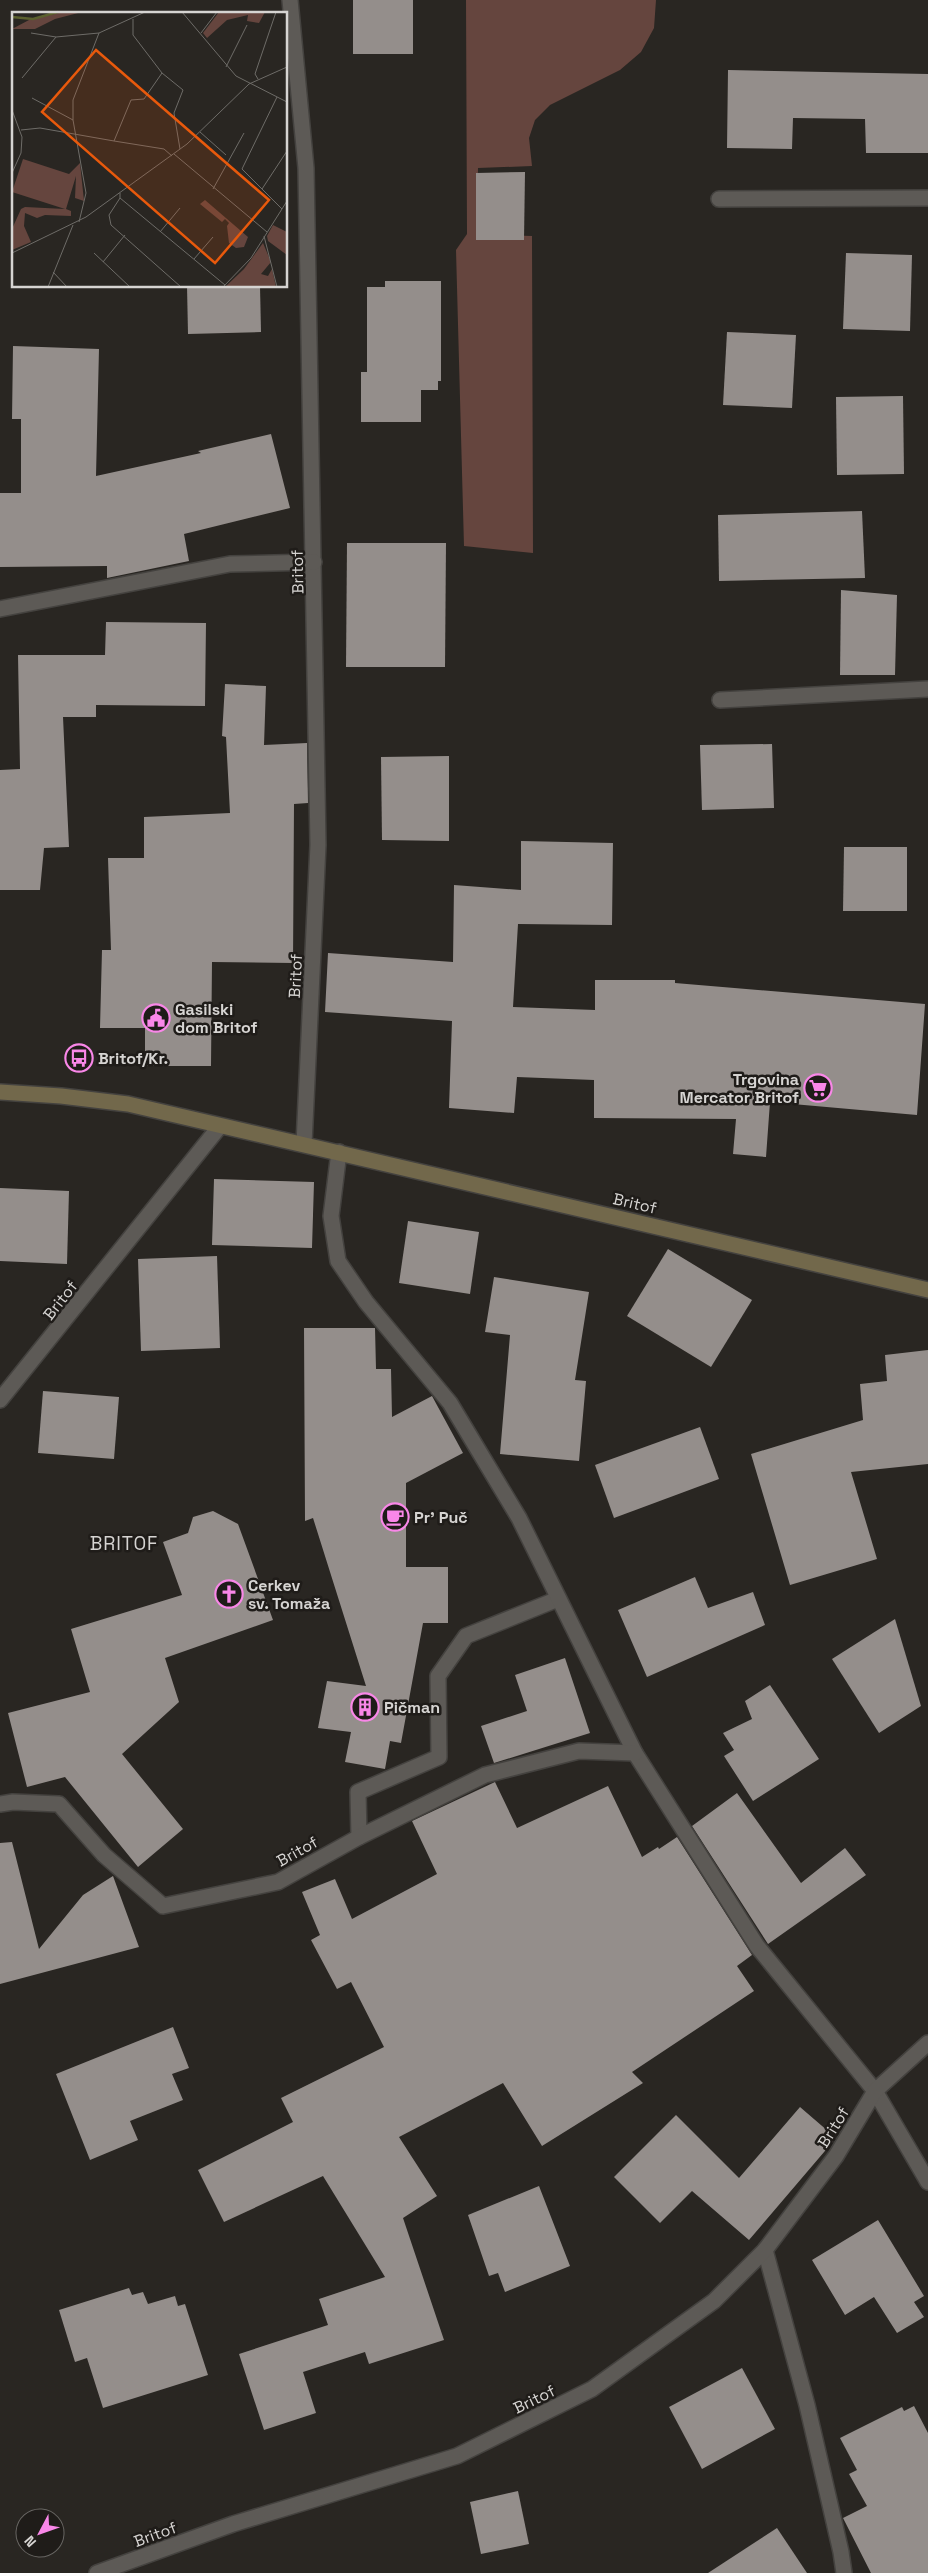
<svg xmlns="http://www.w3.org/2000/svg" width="928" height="2573" font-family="'Space Grotesk',sans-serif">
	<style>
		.green { fill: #65453e }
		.building { fill: #948e8b }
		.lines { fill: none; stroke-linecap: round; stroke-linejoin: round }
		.lane-casing { stroke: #44423f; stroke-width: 18 }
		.street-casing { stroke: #44423f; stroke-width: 18 }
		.secondary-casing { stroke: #44423f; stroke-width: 18 }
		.lane { stroke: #5d5a56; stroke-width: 15 }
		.street { stroke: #5d5a56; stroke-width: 15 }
		.secondary { stroke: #72684b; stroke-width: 15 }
		.labels { text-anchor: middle; stroke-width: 5; stroke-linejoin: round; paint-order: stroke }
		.street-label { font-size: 16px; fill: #d6d4d2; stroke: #1f1c19 }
		.poi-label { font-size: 16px; font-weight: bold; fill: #d6d4d2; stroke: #1f1c19; text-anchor: start }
		.quarter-label { font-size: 19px; letter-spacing: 1px; fill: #d6d4d2; stroke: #1f1c19 }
		.inset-river { fill: none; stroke: #5b602e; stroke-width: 2.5 }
		.inset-road { fill: none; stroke: #6e6c68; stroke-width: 1 }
		.view { fill: #e8590c; fill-opacity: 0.15; stroke: #e8590c; stroke-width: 2.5 }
		.inset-edge { fill: none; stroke: #d6d4d2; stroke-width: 2.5 }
	</style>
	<rect width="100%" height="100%" fill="#292622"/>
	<polygon class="green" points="466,0 656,0 654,28 641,52 620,70 550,105 535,120 529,138 532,166 478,168 477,234 532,236 533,553 464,546 456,250 467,234"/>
	<g class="building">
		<rect x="353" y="0" width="60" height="54"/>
		<polygon points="728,70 928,74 928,153 866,153 865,119 793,118 792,149 727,148"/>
		<polygon points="525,172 524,240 476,240 476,173"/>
		<polygon points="846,253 912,255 910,331 843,329"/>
		<polygon points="385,281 441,281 441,381 438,381 438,390 421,390 421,422 361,422 361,372 367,372 367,287 385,287"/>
		<polygon points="187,286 260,286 261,332 188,334"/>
		<polygon points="727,332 796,335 792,408 723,405"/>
		<polygon points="13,346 99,349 96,476 201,453 198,451 271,434 290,508 184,534 189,561 107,578 107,566 0,567 0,493 21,493 21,419 12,419"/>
		<polygon points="903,396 904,474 837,475 836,397"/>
		<polygon points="862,511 865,578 719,581 718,515"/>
		<polygon points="347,543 446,543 445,667 346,667"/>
		<polygon points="841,590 897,595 895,675 840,675"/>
		<polygon points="106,622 206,623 205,706 96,705 96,717 63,717 69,847 44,848 40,890 0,890 0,770 20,769 18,655 105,655"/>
		<polygon points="225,684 266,686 264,745 307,743 308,803 294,804 293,963 212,962 211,1066 145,1066 145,1028 100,1028 102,950 111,950 108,858 144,858 144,817 230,813 226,737 222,736"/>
		<polygon points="772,744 774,808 702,810 700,745"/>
		<polygon points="449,756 449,841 382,840 381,757"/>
		<polygon points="521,841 613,843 612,925 518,924 513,1007 595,1010 595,980 675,980 675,983 925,1004 917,1115 770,1102 766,1157 733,1154 736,1119 594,1118 594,1080 517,1077 514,1113 449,1108 452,1021 325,1012 328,953 453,962 454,885 521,890"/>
		<polygon points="844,847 907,847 907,911 843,911"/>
		<polygon points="214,1179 314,1182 312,1248 212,1245"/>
		<polygon points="0,1188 69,1191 67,1264 0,1261"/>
		<polygon points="408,1221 479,1232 470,1294 399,1283"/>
		<polygon points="668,1249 752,1300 711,1367 627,1316"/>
		<polygon points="217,1256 220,1348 141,1351 138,1259"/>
		<polygon points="494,1277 589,1292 575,1380 586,1381 579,1461 500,1454 510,1335 485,1332"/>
		<polygon points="304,1328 375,1328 376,1369 391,1369 392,1417 432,1396 463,1453 406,1483 406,1567 448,1567 448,1623 423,1623 401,1743 390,1741 385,1769 345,1762 351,1732 318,1728 327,1681 366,1686 313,1518 305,1521"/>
		<polygon points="928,1350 928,1464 851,1472 877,1559 790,1585 751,1454 863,1420 860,1384 887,1381 885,1355"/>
		<polygon points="43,1391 119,1397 114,1459 38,1453"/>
		<polygon points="700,1427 719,1479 614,1518 595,1465"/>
		<polygon points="213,1511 238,1524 273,1620 165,1658 179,1702 122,1754 183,1829 138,1867 65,1777 27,1787 8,1713 90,1692 71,1629 182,1595 163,1542 188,1533 193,1517"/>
		<polygon points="695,1577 708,1608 753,1592 765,1625 647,1677 618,1610"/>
		<polygon points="895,1619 921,1706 879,1733 832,1659"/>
		<polygon points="565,1658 590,1733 494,1763 481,1726 527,1711 515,1675"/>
		<polygon points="770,1685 819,1759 753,1801 724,1756 734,1750 723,1733 752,1719 745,1701"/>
		<polygon points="495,1782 517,1828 608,1786 642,1857 658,1847 659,1849 677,1837 752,1955 737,1966 754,1991 632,2072 643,2083 542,2146 503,2083 399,2137 437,2196 403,2218 444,2340 369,2364 365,2352 303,2372 316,2413 264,2430 239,2354 328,2325 319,2299 385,2277 323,2176 224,2222 198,2170 293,2122 281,2098 384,2047 351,1982 337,1989 311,1940 320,1935 302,1892 335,1879 352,1919 437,1874 412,1821"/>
		<polygon points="737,1793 801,1883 845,1848 866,1875 768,1944 692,1826"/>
		<polygon points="12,1842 39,1949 83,1895 113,1876 139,1947 0,1984 0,1843"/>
		<polygon points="173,2027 189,2068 172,2074 183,2100 130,2121 138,2140 90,2160 56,2074"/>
		<polygon points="800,2107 836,2138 749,2240 692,2191 660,2223 614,2177 676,2115 739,2178"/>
		<polygon points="539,2186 570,2266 505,2292 498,2273 489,2276 468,2215"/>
		<polygon points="878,2220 924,2296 914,2302 924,2317 897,2333 874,2297 845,2315 812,2260"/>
		<polygon points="129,2288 132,2295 143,2292 148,2304 175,2296 178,2306 185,2304 208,2375 103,2408 87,2358 75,2362 59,2310"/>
		<polygon points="742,2368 775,2429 702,2469 669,2407"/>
		<polygon points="914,2406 928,2433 928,2573 871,2573 843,2518 867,2506 849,2474 857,2470 840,2438 902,2407 904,2411"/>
		<polygon points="518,2491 529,2544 481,2554 470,2502"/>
		<polygon points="777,2528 807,2573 708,2573"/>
	</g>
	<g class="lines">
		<g class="lane-casing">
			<polyline id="lane" points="359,1837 358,1792 439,1757 438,1676 466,1636 558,1599"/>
		</g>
		<g class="street-casing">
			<g id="street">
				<polyline points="290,0 306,168 318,845 304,1144"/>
				<polyline points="719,199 928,198"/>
				<polyline points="0,609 230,564 314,562"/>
				<polyline points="720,700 928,689"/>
				<polyline points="339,1152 331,1216 338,1261 366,1302 450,1403 519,1518 635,1753 757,1946 875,2091 928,2182"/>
				<polyline points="0,1400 220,1126"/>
				<polyline points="0,1804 13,1802 59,1804 104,1855 163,1906 278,1882 359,1837 485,1775 579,1751 635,1753"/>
				<polyline points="765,2250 807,2405 841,2552 844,2573"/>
				<polyline points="97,2573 233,2524 457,2456 592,2389 714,2301 765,2250 836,2156 875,2091 928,2043"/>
			</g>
		</g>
		<g class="secondary-casing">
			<polyline id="secondary" points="0,1092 61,1096 128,1104 928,1290"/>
		</g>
		<use href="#lane" class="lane"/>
		<use href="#street" class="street"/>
		<use href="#secondary" class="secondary"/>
	</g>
	<defs>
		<g id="civic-ring" transform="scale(1.4375)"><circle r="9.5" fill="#1f1c19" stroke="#f987e8" stroke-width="1.5"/><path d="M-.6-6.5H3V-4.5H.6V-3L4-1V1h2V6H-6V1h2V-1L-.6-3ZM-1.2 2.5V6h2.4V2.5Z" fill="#f987e8"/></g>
		<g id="bus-ring" transform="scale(1.4375)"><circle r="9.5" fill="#1f1c19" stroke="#f987e8" stroke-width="1.5"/><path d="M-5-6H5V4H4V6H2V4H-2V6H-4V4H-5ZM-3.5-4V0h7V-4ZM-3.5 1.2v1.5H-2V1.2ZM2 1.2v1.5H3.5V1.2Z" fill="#f987e8"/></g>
		<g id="supermarket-ring" transform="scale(1.4375)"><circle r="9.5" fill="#1f1c19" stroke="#f987e8" stroke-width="1.5"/><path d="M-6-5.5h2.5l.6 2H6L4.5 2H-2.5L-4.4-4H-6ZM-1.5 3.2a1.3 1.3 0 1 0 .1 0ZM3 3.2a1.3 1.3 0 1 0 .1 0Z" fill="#f987e8"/></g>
		<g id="cafe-ring" transform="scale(1.4375)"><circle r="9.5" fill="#1f1c19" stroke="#f987e8" stroke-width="1.5"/><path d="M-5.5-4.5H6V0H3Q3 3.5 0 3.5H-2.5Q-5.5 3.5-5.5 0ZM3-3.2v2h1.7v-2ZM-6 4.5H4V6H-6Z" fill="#f987e8"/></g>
		<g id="church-ring" transform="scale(1.4375)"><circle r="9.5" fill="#1f1c19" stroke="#f987e8" stroke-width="1.5"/><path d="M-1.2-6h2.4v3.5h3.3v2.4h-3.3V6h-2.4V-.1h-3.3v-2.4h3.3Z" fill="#f987e8"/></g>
		<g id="building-ring" transform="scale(1.4375)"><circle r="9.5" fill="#1f1c19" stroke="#f987e8" stroke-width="1.5"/><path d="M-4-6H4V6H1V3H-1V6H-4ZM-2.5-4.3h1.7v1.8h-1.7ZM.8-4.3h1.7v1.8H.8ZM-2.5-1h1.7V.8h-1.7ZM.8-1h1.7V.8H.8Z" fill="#f987e8"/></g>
	</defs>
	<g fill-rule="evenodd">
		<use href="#civic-ring" x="156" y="1018"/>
		<use href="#bus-ring" x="79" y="1058"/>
		<use href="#supermarket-ring" x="818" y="1088"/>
		<use href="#cafe-ring" x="395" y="1517"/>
		<use href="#church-ring" x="229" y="1594"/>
		<use href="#building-ring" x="365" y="1707"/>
	</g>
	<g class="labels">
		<g class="street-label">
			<text transform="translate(297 572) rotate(-91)" y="6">Britof</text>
			<text transform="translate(295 976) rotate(-87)" y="6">Britof</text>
			<text transform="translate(635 1203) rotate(13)" y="6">Britof</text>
			<text transform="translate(60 1300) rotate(-52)" y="6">Britof</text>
			<text transform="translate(297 1851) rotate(-29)" y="6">Britof</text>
			<text transform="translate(833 2127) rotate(-58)" y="6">Britof</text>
			<text transform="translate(534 2399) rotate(-26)" y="6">Britof</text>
			<text transform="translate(155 2534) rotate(-20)" y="6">Britof</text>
		</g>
		<g class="poi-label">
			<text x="175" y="1015">Gasilski<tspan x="175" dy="18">dom Britof</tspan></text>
			<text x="98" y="1064">Britof/Kr.</text>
			<text x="799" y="1085" text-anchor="end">Trgovina<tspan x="799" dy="18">Mercator Britof</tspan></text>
			<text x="414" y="1523">Pr' Puč</text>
			<text x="248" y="1591">Cerkev<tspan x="248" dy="18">sv. Tomaža</tspan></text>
			<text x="384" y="1713">Pičman</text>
		</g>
		<g class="quarter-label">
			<text x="124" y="1550">BRITOF</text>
		</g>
	</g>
	<g transform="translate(12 12)">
		<rect width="275" height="275" fill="#292622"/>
		<path d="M 51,0 L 70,0 L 43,7 L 23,17 L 0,17 L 17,8 ZM 207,0 L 253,0 L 247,11 L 235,9 L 236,3 L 215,8 L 195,26 L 191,21 ZM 11,147 L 57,162 L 68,151 L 72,189 L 63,186 L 64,164 L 54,197 L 59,199 L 59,204 L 33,203 L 25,206 L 13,201 L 12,214 L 19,230 L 0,238 L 0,217 L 9,197 L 13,195 L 53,197 L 0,180 ZM 193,188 L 236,225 L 232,235 L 224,236 L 217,231 L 215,214 L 217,211 L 213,207 L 210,210 L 188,192 ZM 261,213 L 275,220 L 275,243 L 256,229 L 255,224 ZM 251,231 L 259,250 L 249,262 L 256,264 L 260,257 L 264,275 L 213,275 L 232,257 Z" fill="#65453e"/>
		<path class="inset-river" d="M 0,5 L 21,7 L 46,0"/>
		<path class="inset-road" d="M 170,0 L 224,64 L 275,90M 19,21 L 44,25 L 87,21 L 133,0M 189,21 L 205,0M 214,55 L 235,13M 150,61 L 171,78 L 162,101 L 168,137M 10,66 L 44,25M 246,67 L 243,62 L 264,0M 265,85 L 230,157 L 270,197M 20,86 L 61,108M 0,98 L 10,125 L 9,141 L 0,161M 9,118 L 28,116 L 102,129 L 152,137 L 160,144M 188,120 L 214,143M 102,129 L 119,88 L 132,87 L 150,61 L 121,23 L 121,7M 162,142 L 255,220M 201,177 L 232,121M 250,177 L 275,139M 108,181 L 108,186 L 213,273M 108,186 L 97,203 L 99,213 L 169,275M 67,210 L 74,181 L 61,108 L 61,88 L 87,21M 148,220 L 168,196M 252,224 L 265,275M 0,241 L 74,205 L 175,132 L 237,72 L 275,55M 82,241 L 118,275M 182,247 L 201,225M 91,250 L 113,223M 41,260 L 55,275M 36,275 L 61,213M 211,275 L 239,246 L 275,189"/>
		<path class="view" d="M 84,38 L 257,188 L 203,251 L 30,100 Z"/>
		<rect width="275" height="275" class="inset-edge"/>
	</g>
	<g transform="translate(40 2533) rotate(229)"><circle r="24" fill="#1f1c19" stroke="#686663"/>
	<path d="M0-4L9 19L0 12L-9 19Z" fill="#f987e8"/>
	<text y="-8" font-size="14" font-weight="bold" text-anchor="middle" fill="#d6d4d2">N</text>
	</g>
</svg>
